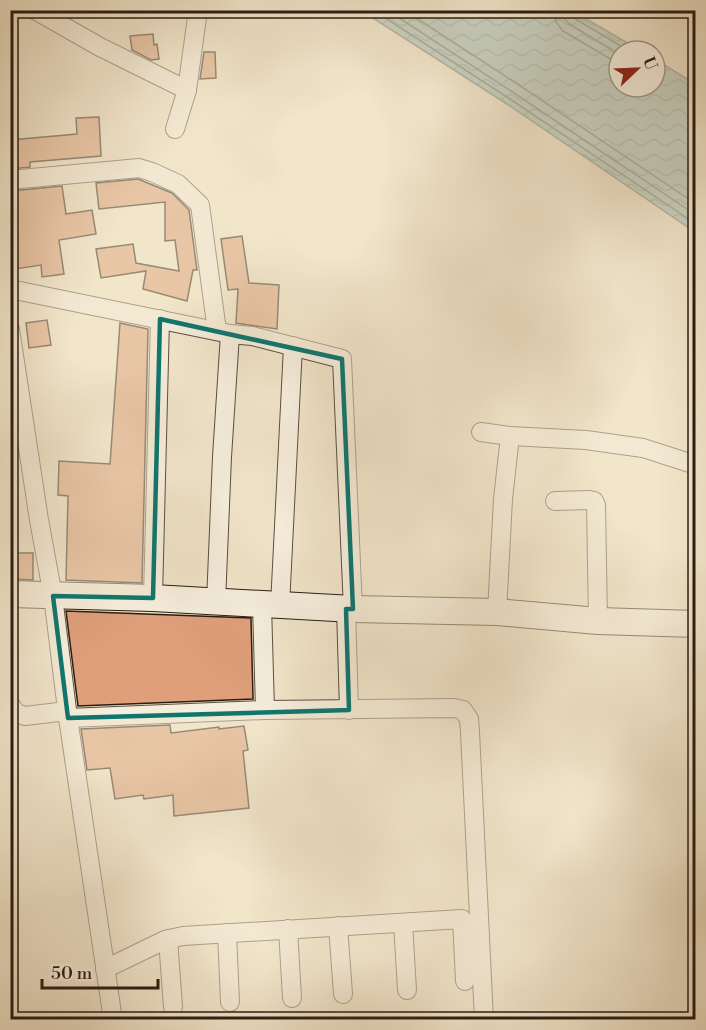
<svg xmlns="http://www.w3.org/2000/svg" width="706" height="1030" font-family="'Libre Bodoni',serif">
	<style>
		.water { fill: url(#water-waves); stroke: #6e7d78; stroke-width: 1.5 }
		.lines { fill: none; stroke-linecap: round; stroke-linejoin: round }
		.shore { stroke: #636d66; stroke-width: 1.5 }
		.building { fill: #df9f7b; stroke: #2a1c11; stroke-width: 1.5 }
		.street-casing { stroke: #5c4e3f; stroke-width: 20 }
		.secondary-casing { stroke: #2a1c11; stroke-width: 28 }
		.street { stroke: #f6eedd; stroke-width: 18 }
		.secondary { stroke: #f6eedd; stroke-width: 26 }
		.marked { fill: none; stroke: #0f766e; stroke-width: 4.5; stroke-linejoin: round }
	</style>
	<defs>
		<pattern id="water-waves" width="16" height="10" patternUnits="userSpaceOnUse" patternTransform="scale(1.5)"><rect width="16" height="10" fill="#9cbebc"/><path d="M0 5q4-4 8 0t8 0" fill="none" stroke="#7f9a97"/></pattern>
	</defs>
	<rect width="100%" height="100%" fill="#f1e5ca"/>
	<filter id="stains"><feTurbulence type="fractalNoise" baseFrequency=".00333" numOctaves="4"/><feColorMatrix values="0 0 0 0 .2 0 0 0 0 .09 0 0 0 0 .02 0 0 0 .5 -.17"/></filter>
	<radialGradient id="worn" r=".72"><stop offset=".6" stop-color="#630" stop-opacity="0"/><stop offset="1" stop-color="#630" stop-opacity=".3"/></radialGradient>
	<polygon class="water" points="362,11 573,11 641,51 619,51 619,87 655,87 655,59 695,84 695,232 507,104"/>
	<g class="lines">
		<g class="shore">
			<polyline points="373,10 510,99 696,224"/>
			<polyline points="387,10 514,93 696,215"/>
			<polyline points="404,10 519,85 696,204"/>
			<polyline points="554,10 556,22 563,31 619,64"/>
			<polyline points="563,10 564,18 569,24 619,54"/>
			<polyline points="571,10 574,18 629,51"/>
		</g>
	</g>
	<g class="building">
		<polygon points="153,34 154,45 157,44 159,59 151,60 132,50 130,36"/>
		<polygon points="204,52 215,52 216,78 200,79"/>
		<polygon points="99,117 101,156 30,162 30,167 10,169 10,140 77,134 76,118"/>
		<polygon points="138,179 172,193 189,210 197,270 193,270 187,301 143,289 146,271 101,278 96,249 133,244 136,263 179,271 175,240 165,241 165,202 99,209 96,183"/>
		<polygon points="62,186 66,214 92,210 96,234 59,240 64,274 42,277 41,265 15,269 10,238 10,210 15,210 12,191"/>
		<polygon points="242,236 249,283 279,285 277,329 236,323 238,289 228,290 221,239"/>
		<polygon points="47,320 51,345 29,348 26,323"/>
		<polygon points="120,323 148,329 142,583 66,580 68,496 58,495 59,461 110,464"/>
		<polygon points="10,553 33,553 33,580 10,579"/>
		<polygon points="66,611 251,618 253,699 78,706"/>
		<polygon points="170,725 171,733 219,727 219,729 244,726 248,750 243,751 249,808 174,816 173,795 144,799 143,795 115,799 110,768 87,770 81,729"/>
	</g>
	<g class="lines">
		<g class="street-casing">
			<g id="street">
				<polyline points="35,10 100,47 187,90 175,129"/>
				<polyline points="187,90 198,10"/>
				<polyline points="10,180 139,168 152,172 178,184 200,205 217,331"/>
				<polyline points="10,289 230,334 252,336 342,359 353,609"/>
				<polyline points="10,329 39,520 53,596 68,718 113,1020"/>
				<polyline points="481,432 510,436 503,499 497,612"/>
				<polyline points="510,436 586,440 643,448 696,465"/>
				<polyline points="555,501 589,500 594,501 596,505 598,621"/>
				<polyline points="153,598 160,319"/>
				<polyline points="216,602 222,457 230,334"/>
				<polyline points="262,605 265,710"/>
				<polyline points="280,606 293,346"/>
				<polyline points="346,609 349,710"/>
				<polyline points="10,704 16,713 25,716 67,711"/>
				<polyline points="68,718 265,710 454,708 463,710 469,719 470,732 484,1020"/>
				<polyline points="403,923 407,990"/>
				<polyline points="338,926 343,994"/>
				<polyline points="288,929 292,998"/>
				<polyline points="227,933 230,1002"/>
				<polyline points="168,939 173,1007"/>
				<polyline points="105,969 165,940 183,936 462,919 465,981"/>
			</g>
		</g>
		<g class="secondary-casing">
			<polyline id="secondary" points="10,594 153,598 353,609 497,612 598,621 696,624"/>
		</g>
		<use href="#street" class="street"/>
		<use href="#secondary" class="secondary"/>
	</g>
	<path d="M0 0H706V1030H0ZM 160,319 L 342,359 L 353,609 L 346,609 L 349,710 L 68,718 L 53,596 L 153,598 Z" fill="#f1e5ca" fill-opacity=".55" fill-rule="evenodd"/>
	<path class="marked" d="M 160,319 L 342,359 L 353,609 L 346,609 L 349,710 L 68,718 L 53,596 L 153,598 Z"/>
	<rect width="706" height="1030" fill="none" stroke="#f1e5ca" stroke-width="36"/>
	<rect x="12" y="12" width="682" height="1006" fill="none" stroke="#2a1c11" stroke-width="3"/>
	<rect x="18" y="18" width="670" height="994" fill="none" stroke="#2a1c11" stroke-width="1.5"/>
	<g transform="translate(637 69) rotate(67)"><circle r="28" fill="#f6eedd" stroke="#a49a8b" stroke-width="1.5"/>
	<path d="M0-4.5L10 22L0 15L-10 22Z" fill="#8f2418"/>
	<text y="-9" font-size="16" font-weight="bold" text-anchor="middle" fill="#2a1c11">U</text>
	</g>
	<path d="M42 979v9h116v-9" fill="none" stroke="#2a1c11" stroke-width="3"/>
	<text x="51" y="979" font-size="18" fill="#2a1c11" stroke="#f6eedd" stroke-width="4.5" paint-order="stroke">50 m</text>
	<rect width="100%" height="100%" filter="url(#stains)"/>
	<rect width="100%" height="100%" fill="url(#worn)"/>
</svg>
